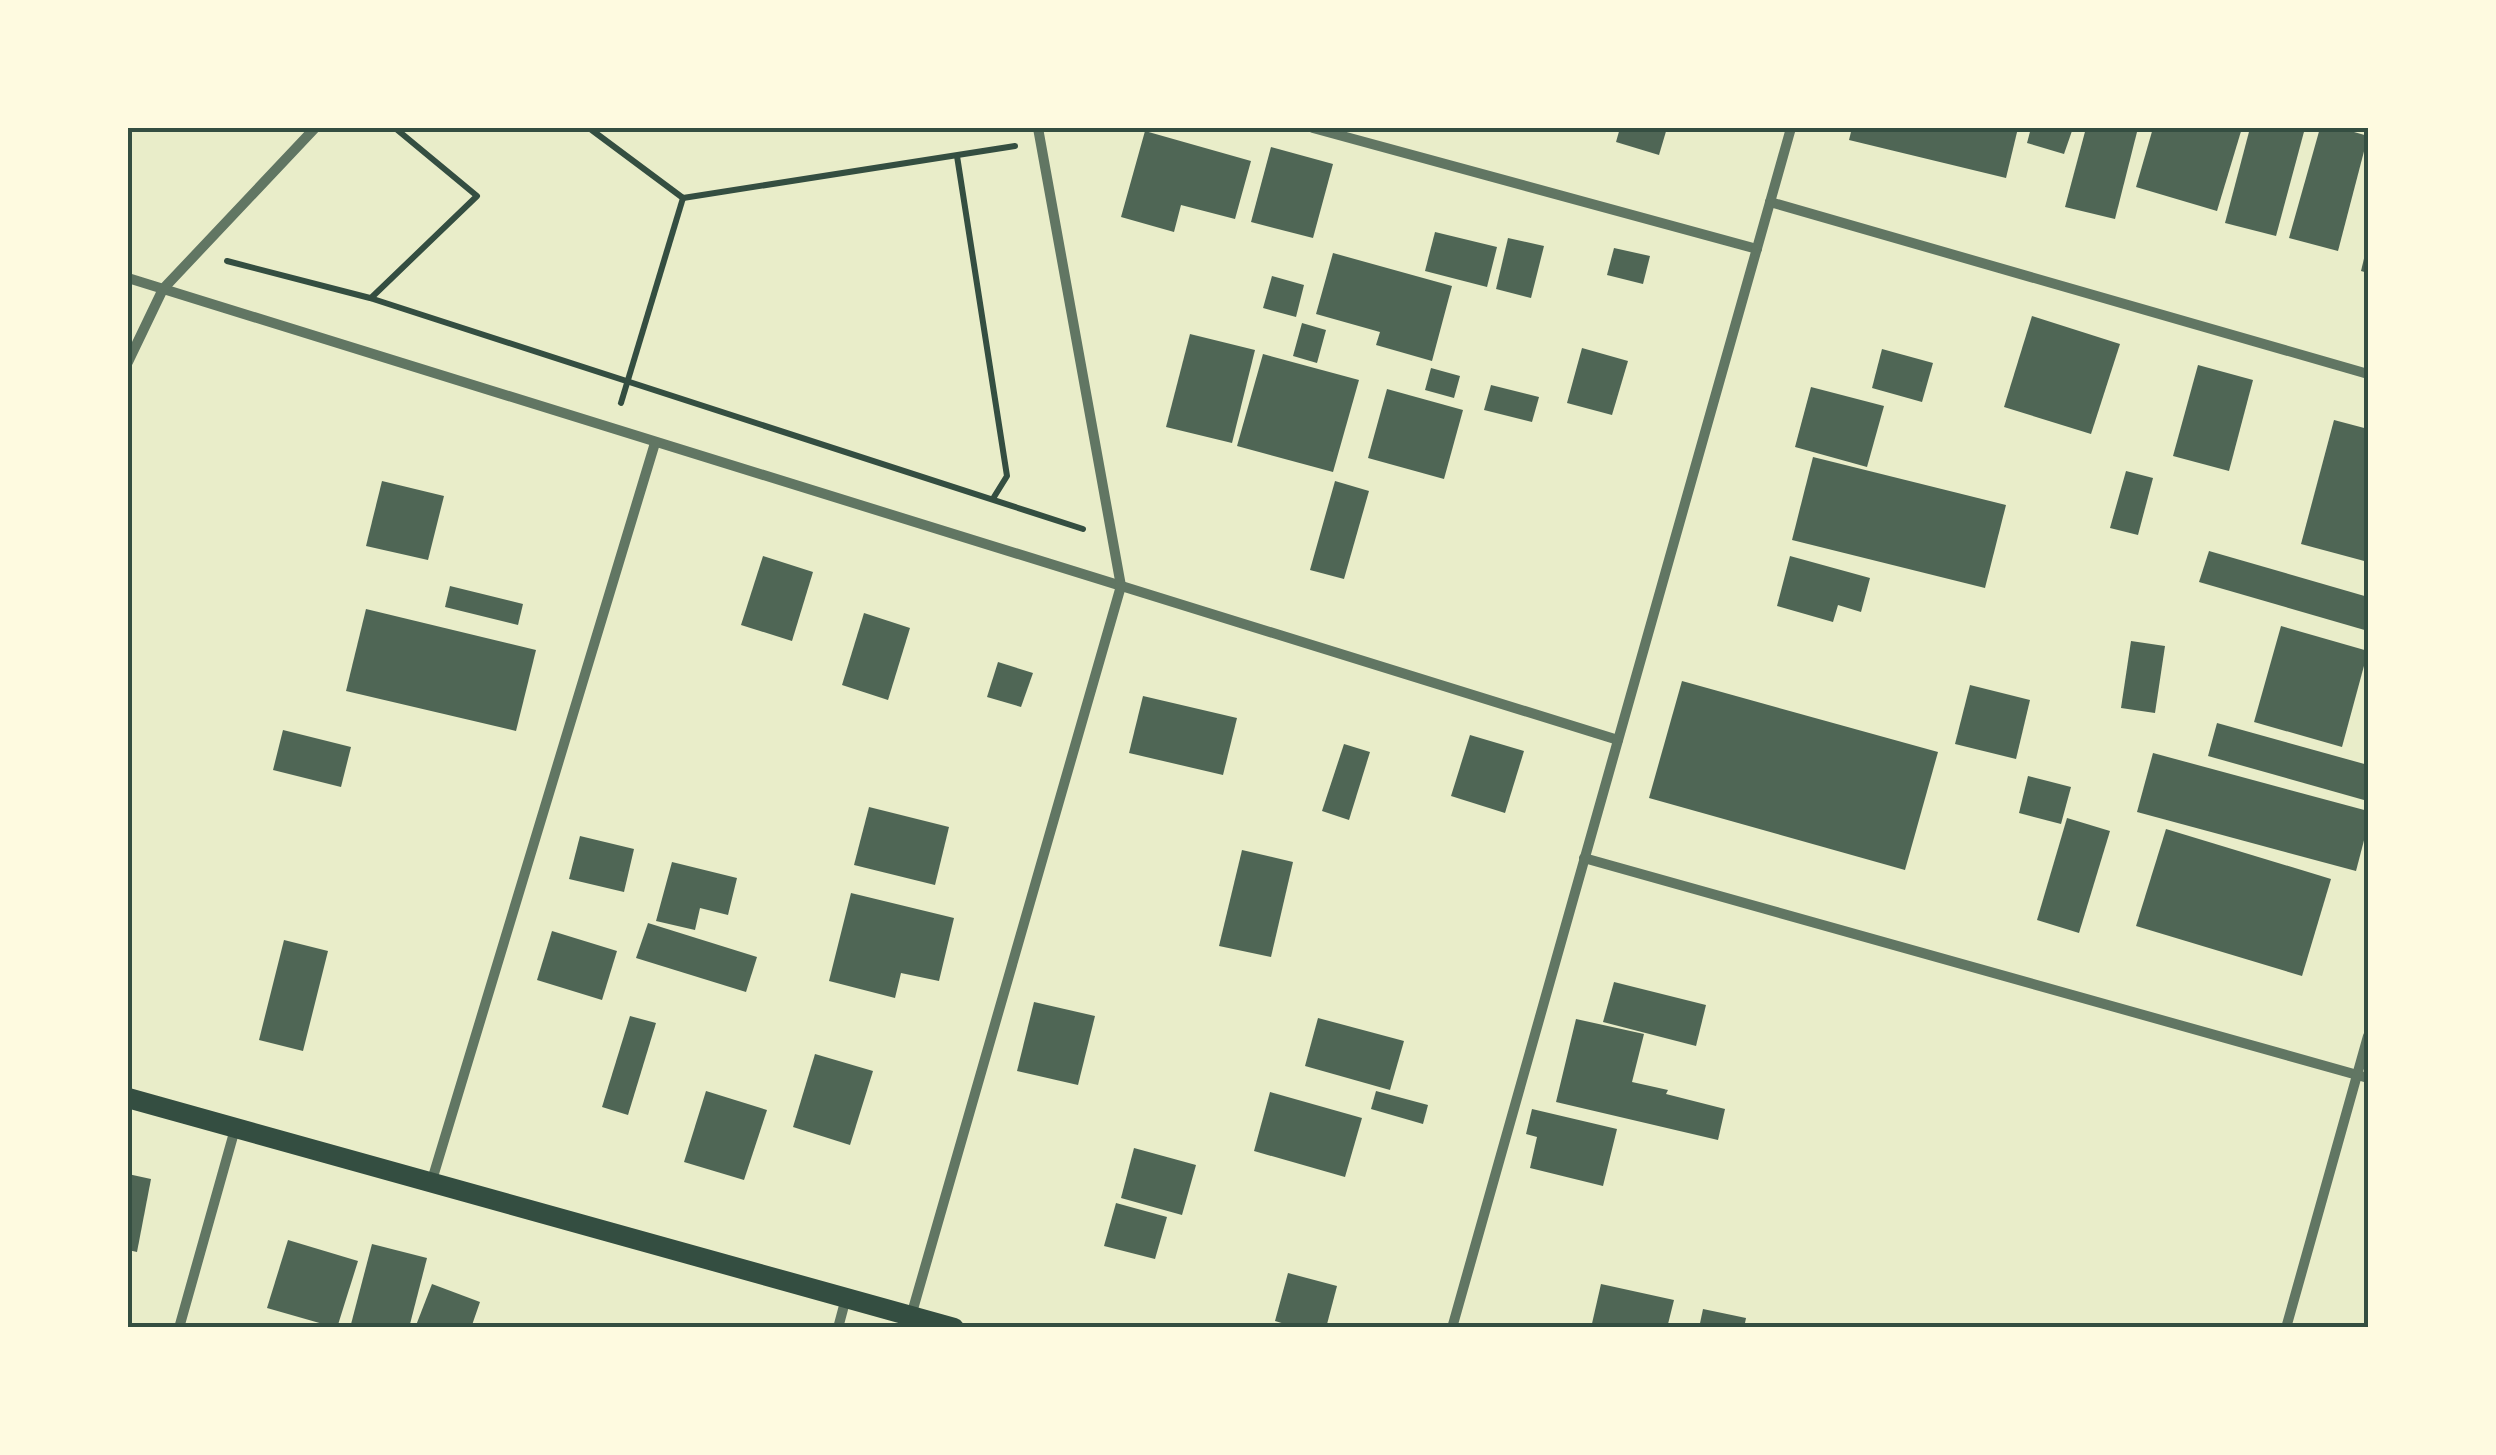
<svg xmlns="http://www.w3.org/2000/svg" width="2496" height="1455" font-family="Figtree,sans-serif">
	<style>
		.building { fill: #4f6655 }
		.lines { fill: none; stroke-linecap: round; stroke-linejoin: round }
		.path { stroke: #344e41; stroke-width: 6 }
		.minor { stroke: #617663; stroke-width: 10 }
		.secondary { stroke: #344e41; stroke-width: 20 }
		.neatline { fill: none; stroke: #344e41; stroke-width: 4 }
	</style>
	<rect width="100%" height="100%" fill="#e9edc9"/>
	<g class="building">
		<polygon points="1620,128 1667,128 1659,155 1616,142"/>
		<polygon points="1852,128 2018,128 2006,178 1849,140"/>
		<polygon points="2031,128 2073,128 2064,154 2027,143"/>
		<polygon points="2086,128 2138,128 2115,219 2065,207"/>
		<polygon points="2153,128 2242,128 2217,211 2136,187"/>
		<polygon points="2250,128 2305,128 2276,236 2225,223"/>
		<polygon points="2320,128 2340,128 2368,136 2338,251 2289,238"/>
		<polygon points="1145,131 1251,161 1235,219 1181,205 1174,232 1121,217"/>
		<polygon points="1271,147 1333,164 1313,238 1251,222"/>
		<polygon points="1435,232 1497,247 1487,287 1425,271"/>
		<polygon points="1508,238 1544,246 1531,298 1496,289"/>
		<polygon points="2367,246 2368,246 2368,273 2361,271"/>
		<polygon points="1614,248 1650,256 1643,284 1607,275"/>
		<polygon points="1333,253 1452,286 1432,361 1376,345 1380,332 1316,314"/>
		<polygon points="1272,276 1304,285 1296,317 1263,308"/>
		<polygon points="2032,316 2120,344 2091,434 2004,407"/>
		<polygon points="1302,323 1326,330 1317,363 1293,356"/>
		<polygon points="1190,334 1255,350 1232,443 1166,427"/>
		<polygon points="1582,348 1628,361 1612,415 1567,403"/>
		<polygon points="1882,349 1933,363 1922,402 1872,388"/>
		<polygon points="1263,354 1359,380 1333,472 1237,446"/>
		<polygon points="2198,365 2253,380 2229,471 2173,456"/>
		<polygon points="1431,368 1460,376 1454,398 1425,390"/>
		<polygon points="1491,385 1539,397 1532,422 1484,410"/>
		<polygon points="1811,387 1884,406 1867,467 1795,447"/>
		<polygon points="1387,389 1463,410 1444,479 1368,458"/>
		<polygon points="2334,420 2368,429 2368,562 2301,544"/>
		<polygon points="1813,457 2006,505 1985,588 1792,540"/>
		<polygon points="2126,471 2153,478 2138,535 2110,528"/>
		<polygon points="382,481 444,496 428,560 366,546"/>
		<polygon points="1335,481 1369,491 1344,579 1310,570"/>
		<polygon points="2209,551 2368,597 2368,631 2199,582"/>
		<polygon points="763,556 813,572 792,641 741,625"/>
		<polygon points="1790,556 1870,578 1861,612 1838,605 1833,622 1777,606"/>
		<polygon points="450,586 523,604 518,625 445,607"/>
		<polygon points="366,609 536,650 516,731 346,691"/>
		<polygon points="864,613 910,628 888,700 842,685"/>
		<polygon points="2281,626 2368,651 2342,747 2254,722"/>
		<polygon points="2131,641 2165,646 2155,713 2121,708"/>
		<polygon points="998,662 1033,673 1021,707 987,697"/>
		<polygon points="1682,681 1938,752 1905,870 1649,798"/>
		<polygon points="1970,685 2030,700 2016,759 1955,744"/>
		<polygon points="1143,696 1237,718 1223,775 1129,753"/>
		<polygon points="2217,723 2368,765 2364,800 2208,756"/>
		<polygon points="283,730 351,747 341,787 273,770"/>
		<polygon points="1470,735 1524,751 1505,813 1451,796"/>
		<polygon points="1344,744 1370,752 1349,820 1322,811"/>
		<polygon points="2153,753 2368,811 2368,825 2356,871 2137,812"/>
		<polygon points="2028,776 2071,787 2061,824 2019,813"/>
		<polygon points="869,807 949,827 935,885 854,865"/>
		<polygon points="2067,818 2110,831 2079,933 2037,920"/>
		<polygon points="2166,829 2331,879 2302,976 2136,926"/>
		<polygon points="580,836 634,849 624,892 569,879"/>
		<polygon points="1242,850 1293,862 1271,957 1219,946"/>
		<polygon points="672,862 737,878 728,915 700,908 695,930 656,921"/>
		<polygon points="851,893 954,918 939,981 901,973 895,998 829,981"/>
		<polygon points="648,923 757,957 746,992 636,958"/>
		<polygon points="552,931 617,951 602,1000 537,980"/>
		<polygon points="284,940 328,951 303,1051 259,1040"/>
		<polygon points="1614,982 1706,1005 1696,1046 1603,1022"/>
		<polygon points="1034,1002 1095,1016 1078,1085 1017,1071"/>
		<polygon points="630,1016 656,1023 628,1115 602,1107"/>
		<polygon points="1318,1018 1404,1041 1390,1090 1305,1066"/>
		<polygon points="1576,1019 1644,1034 1632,1082 1668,1090 1666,1094 1725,1109 1718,1140 1556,1102"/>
		<polygon points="815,1054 873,1071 850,1145 793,1127"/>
		<polygon points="706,1091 767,1110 744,1180 684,1162"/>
		<polygon points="1376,1091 1428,1105 1423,1124 1371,1109"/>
		<polygon points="1270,1092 1362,1118 1345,1177 1254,1151"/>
		<polygon points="1532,1109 1617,1129 1603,1186 1530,1168 1537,1137 1526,1134"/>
		<polygon points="1134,1148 1196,1165 1182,1215 1121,1198"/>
		<polygon points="128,1174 151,1179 137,1252 128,1250"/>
		<polygon points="1116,1203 1167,1217 1155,1259 1104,1246"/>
		<polygon points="288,1240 358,1261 337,1328 267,1308"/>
		<polygon points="372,1244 427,1258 409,1328 350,1328"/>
		<polygon points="1288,1273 1337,1286 1326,1328 1298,1328 1275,1321"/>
		<polygon points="432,1284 480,1302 471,1328 415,1328"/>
		<polygon points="1601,1284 1674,1300 1667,1328 1591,1328"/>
		<polygon points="1703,1309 1746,1318 1744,1328 1699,1328"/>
	</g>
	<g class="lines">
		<g class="path">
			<polyline points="589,128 683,198 1015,146"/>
			<polyline points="957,156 1007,476 994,497"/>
			<polyline points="227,261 370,298 1083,529"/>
			<polyline points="371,298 477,196 395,128"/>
			<polyline points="621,403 683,198"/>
		</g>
		<g class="minor">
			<polyline points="1313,128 1757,249"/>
			<polyline points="1770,202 2368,374"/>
			<polyline points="128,278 1618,740"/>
			<polyline points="128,362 163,289 315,128"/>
			<polyline points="1584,858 2368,1078"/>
			<polyline points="432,1180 655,443"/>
			<polyline points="911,1316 1121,586 1038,128"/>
			<polyline points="179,1328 235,1129"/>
			<polyline points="838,1328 846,1298"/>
			<polyline points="1452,1328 1791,128"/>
			<polyline points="2286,1328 2368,1036"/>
		</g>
		<polyline class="secondary" points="128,1098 954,1328"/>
	</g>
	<rect width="2496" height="1455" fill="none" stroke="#fefae0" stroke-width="260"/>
	<rect x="130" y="130" width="2236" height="1195" class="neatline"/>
</svg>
